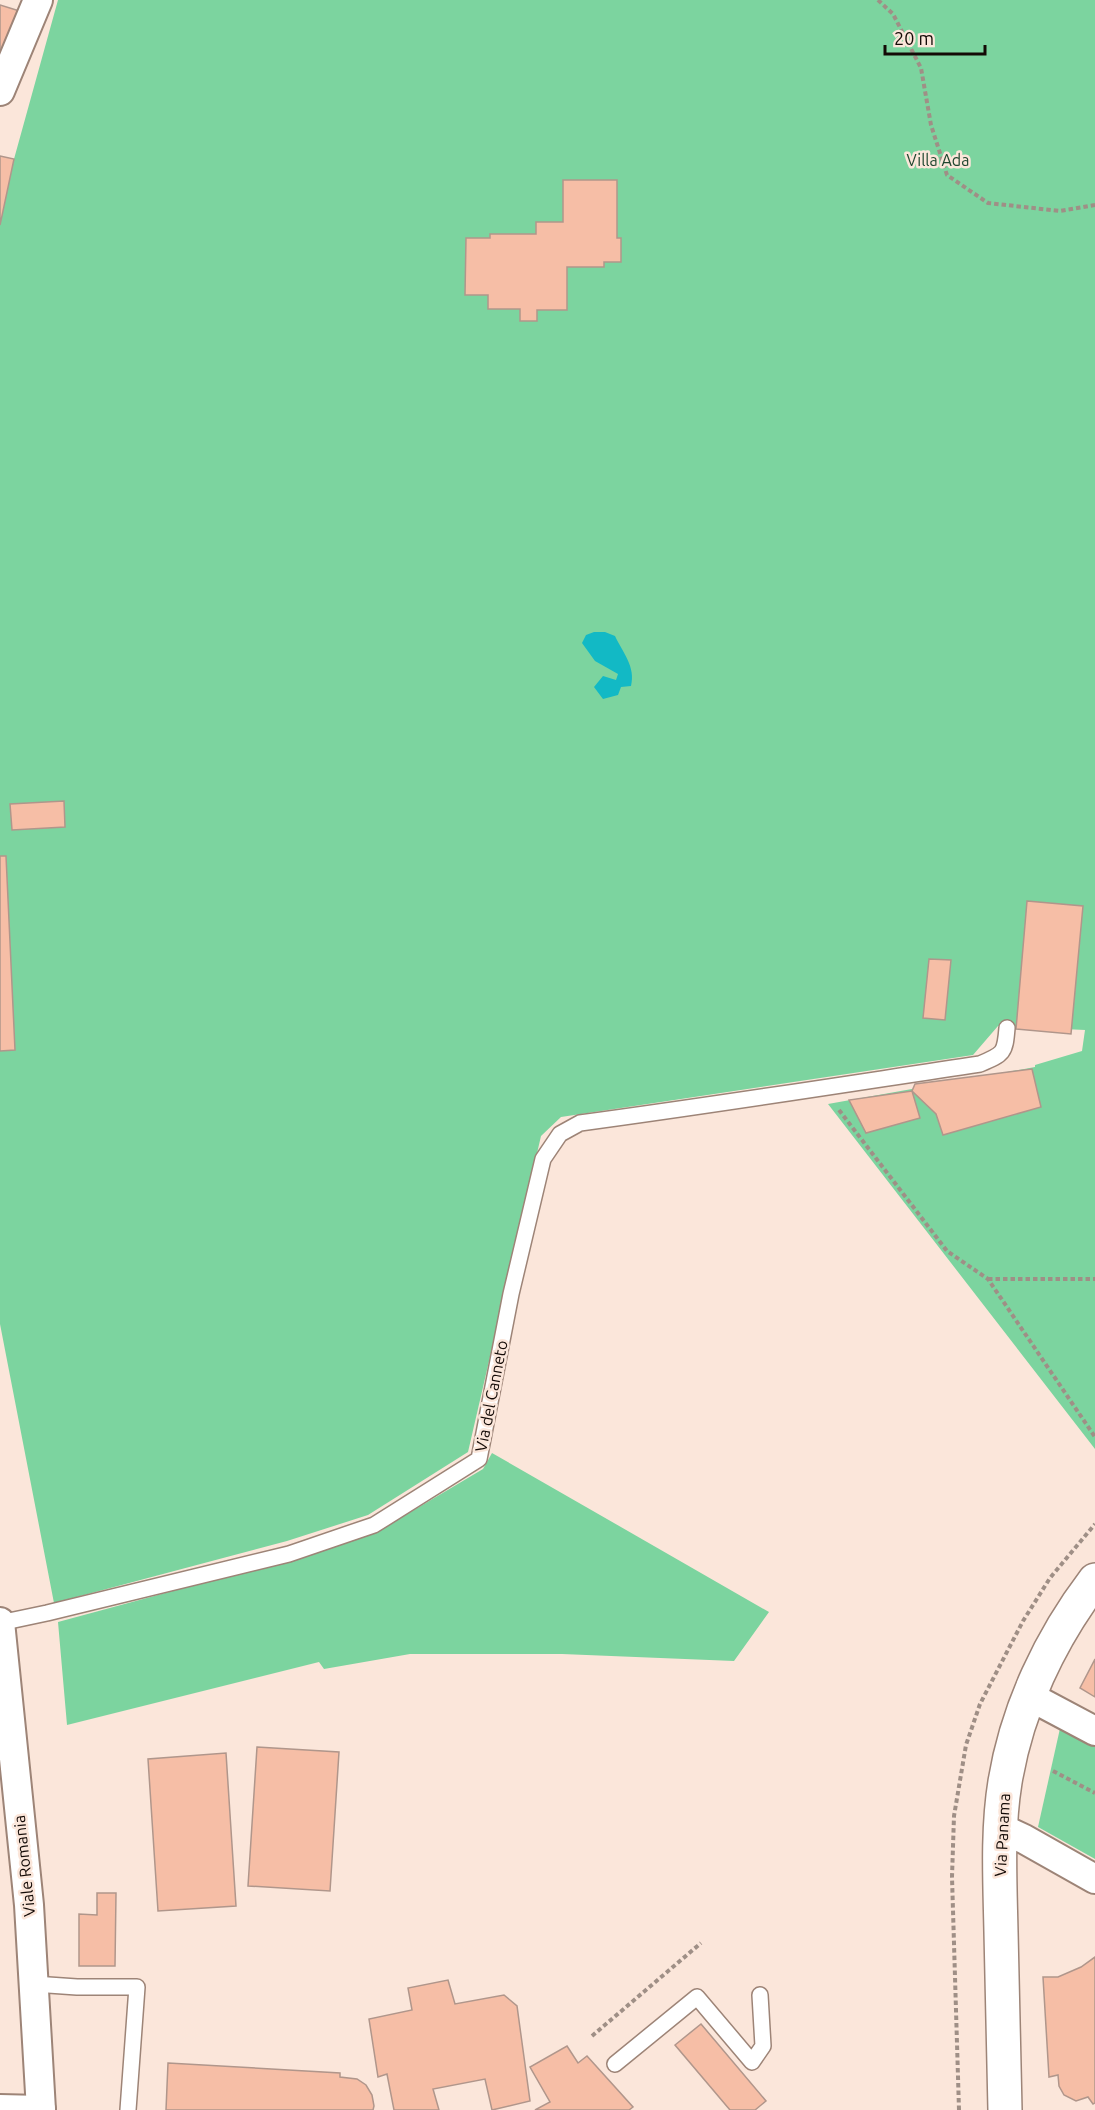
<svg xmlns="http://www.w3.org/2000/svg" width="1095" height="2110" font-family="Ubuntu,sans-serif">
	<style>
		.green { fill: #7cd49f }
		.water { fill: #12b9c5 }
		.building { fill: #f6bea6; stroke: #b0968b; stroke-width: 1.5 }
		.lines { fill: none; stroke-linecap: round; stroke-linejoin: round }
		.service-casing { stroke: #9d8477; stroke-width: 18 }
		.minor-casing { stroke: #9d8477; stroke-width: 32 }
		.tertiary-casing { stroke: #9d8477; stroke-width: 36 }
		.path { stroke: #9f8f86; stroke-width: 4; stroke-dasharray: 4.5 3; stroke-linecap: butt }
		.service { stroke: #fff; stroke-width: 15 }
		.minor { stroke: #fff; stroke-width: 28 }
		.tertiary { stroke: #fff; stroke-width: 33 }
		.labels { text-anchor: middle; stroke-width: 5; stroke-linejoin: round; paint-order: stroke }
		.park-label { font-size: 16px; fill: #1f462f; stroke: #fbe6da }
		.street-label { font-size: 16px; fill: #130a06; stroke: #fbe6da }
	</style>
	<rect width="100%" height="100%" fill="#fbe6da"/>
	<g class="green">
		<polygon points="58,0 1095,0 1095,1449 828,1104 1035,1067 1035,1065 1082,1051 1085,1030 998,1026 973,1055 561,1117 541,1136 468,1452 368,1515 287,1541 54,1603 0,1324 0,225 14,159"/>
		<polygon points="492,1453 769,1612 734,1661 562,1654 410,1654 324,1669 319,1662 67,1725 58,1622 291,1559 377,1532 483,1469"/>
		<polygon points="1061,1724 1095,1743 1095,1859 1038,1827"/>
	</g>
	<path class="water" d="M 594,632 L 605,632 L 615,636 C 623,653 636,667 631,686 L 621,687 L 618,695 L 603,699 L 594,687 L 603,676 L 616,680 L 618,674 L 595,661 L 582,643 L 586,635 Z"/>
	<g class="building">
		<polygon points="0,5 26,13 0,70"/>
		<polygon points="0,156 14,159 0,225"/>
		<polygon points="563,180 617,180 617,238 621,238 621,262 604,262 604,267 567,267 567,310 537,310 537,321 520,321 520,309 488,309 488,295 465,295 466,238 490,238 490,234 536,234 536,222 563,222"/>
		<polygon points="64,801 65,827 12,830 10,804"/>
		<polygon points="0,856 6,856 15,1050 0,1051"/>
		<polygon points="1027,901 1083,906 1071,1034 1016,1029"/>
		<polygon points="929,959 951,960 945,1020 923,1018"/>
		<polygon points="1032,1069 1041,1107 943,1135 936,1114 912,1091 915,1084"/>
		<polygon points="912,1091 920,1118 866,1133 849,1100"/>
		<polygon points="1095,1659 1095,1697 1080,1688"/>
		<polygon points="257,1747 339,1752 330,1891 248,1886"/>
		<polygon points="226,1753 236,1906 158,1911 148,1759"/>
		<polygon points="97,1893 116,1893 115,1966 79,1966 79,1914 97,1915"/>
		<polygon points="1095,1957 1095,2103 1093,2104 1088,2097 1076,2101 1064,2095 1059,2086 1058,2075 1049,2077 1043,1977 1058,1977 1081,1967"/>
		<polygon points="448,1980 455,2004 504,1995 517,2006 530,2101 492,2110 485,2079 433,2089 439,2110 394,2110 387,2074 378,2077 369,2019 412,2010 408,1988"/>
		<polygon points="701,2024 766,2101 755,2110 730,2110 675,2045"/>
		<polygon points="567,2046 578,2063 587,2056 633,2107 629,2110 535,2110 550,2102 530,2067"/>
		<polygon points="168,2063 340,2073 340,2077 357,2079 366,2085 372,2095 374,2106 373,2110 166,2110"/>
	</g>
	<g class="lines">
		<g class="service-casing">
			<g id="service">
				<path d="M 0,1623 L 47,1613 L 289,1554 L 374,1525 L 479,1459 L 511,1294 L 543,1159 L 560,1134 L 580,1123 C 714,1105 847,1084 980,1064 C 1004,1054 1005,1053 1007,1028"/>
				<polyline points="34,1984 77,1987 137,1987 128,2110"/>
				<polyline points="615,2064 697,1997 752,2062 763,2046 760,1995"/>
			</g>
		</g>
		<g class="minor-casing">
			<g id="minor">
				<polyline points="0,91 38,0"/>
				<polyline points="0,1622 29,1905 41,2110"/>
				<polyline points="1029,1696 1095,1731"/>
				<polyline points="1001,1828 1024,1839 1095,1879"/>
				<polyline points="0,2109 41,2110"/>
			</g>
		</g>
		<g class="tertiary-casing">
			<path id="tertiary" d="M 1005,2110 C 1004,2051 1002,1992 1001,1932 C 1000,1883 997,1831 1005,1782 C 1017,1709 1050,1639 1095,1580"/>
		</g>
		<g class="path">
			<polyline points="878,0 893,14 921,68 931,125 947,175 988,203 1060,211 1095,205"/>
			<polyline points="839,1110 947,1251 988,1279 1095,1437"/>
			<polyline points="988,1279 1095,1279"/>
			<polyline points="1053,1771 1095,1793"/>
			<polyline points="592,2036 701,1943"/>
			<polyline points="959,2110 952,1877 954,1816 966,1745 980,1704 1023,1621 1050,1578 1095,1524"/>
		</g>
		<use href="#service" class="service"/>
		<use href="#minor" class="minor"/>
		<use href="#tertiary" class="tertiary"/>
	</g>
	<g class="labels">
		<g class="park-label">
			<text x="938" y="166">Villa Ada</text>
		</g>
		<g class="street-label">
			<text transform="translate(491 1396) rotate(-79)" y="6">Via del Canneto</text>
			<text transform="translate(1002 1835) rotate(-87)" y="6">Via Panama</text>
			<text transform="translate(24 1866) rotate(-96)" y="6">Viale Romania</text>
		</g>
	</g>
	<path d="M885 45v9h100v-9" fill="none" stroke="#130a06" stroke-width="3"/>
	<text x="894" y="45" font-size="18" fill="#130a06" stroke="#fbe6da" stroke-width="4.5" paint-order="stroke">20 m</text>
</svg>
